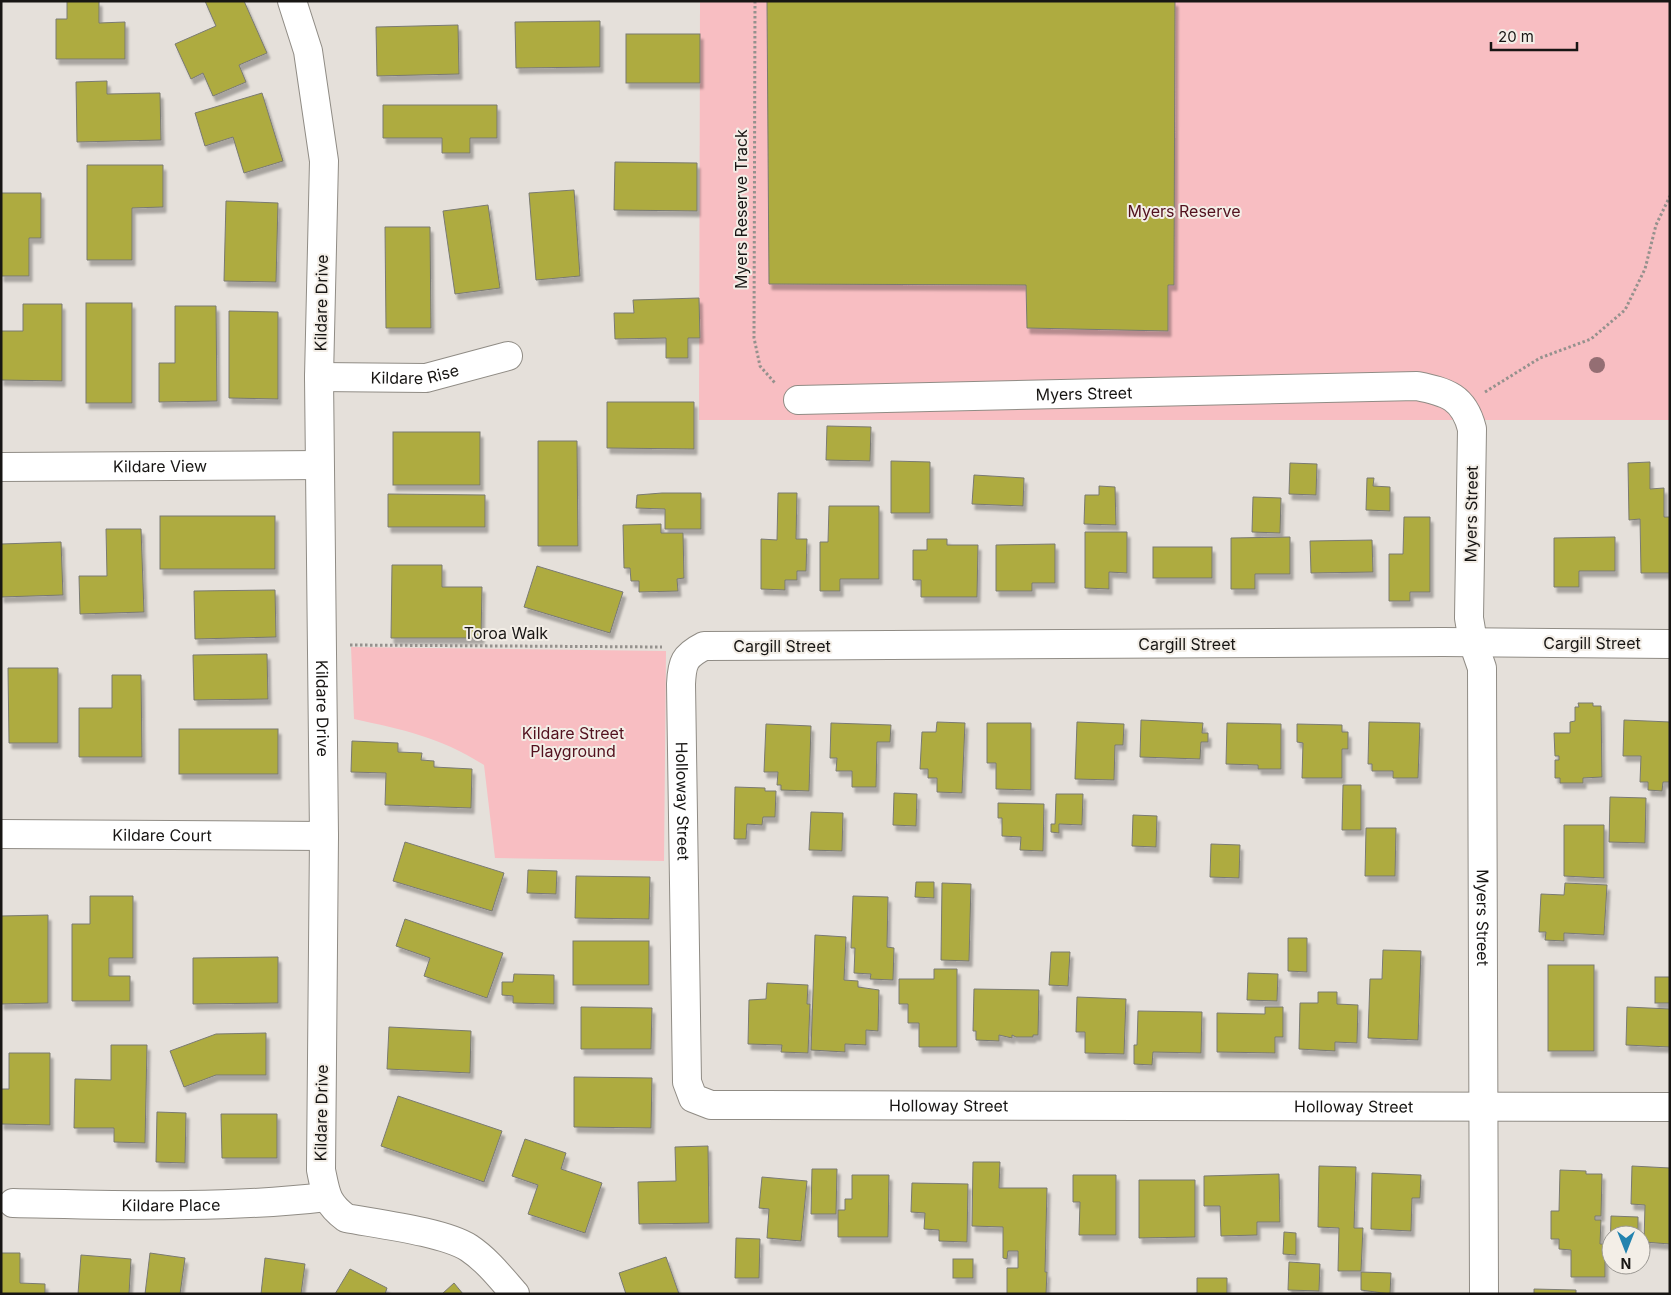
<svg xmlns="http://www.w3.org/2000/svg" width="1671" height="1295" font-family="Inter,sans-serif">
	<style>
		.green { fill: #f8bec2 }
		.building { fill: #aeab3f; stroke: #7a7a73; filter: url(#shadow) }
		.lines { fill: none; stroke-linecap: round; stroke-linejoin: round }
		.minor-casing { stroke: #908c85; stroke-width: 30 }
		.path { stroke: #95918d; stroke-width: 3; stroke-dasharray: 2.5 2.5; stroke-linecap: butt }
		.minor { stroke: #fff; stroke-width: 28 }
		.tree { fill: #946e73 }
		.labels { text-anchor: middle; stroke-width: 4; stroke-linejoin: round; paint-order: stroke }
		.street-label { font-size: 16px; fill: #181614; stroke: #f3eee7 }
		.park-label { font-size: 16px; fill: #52111e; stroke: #f3eee7 }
	</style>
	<defs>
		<filter id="shadow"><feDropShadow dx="3" dy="5.5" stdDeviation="1" flood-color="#0004"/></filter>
	</defs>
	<rect width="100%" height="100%" fill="#e5e0da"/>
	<g class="green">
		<polygon points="700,1 1670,1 1670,420 699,420"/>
		<path d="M 351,647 L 666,651 L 664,861 L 495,858 L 484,765 C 440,737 404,730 354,719 Z"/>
	</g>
	<g class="building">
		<polygon points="67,1 99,1 99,23 125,22 125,59 56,59 56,19 67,19"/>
		<polygon points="205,1 244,1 267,53 239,65 246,82 213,96 203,73 191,79 175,44 216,26"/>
		<polygon points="767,1 1175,1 1174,285 1168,285 1168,331 1027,328 1026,285 769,284"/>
		<polygon points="600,21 600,67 516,68 515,22"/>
		<polygon points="458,25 459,74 377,76 376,27"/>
		<rect x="626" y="34" width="74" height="49"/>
		<polygon points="107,81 107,94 160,93 161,140 77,142 76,82"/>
		<polygon points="262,93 283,161 244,173 233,137 205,146 195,113"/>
		<polygon points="383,105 497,105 497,138 470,138 470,153 442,153 442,138 383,138"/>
		<polygon points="615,162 697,163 697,211 614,210"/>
		<polygon points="87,165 163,165 163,207 132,208 132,260 87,260"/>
		<polygon points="574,190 580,276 536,280 529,193"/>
		<polygon points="1,193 41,193 41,238 29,238 29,276 1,276"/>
		<polygon points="226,201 278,203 276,282 224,281"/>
		<polygon points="488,205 500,288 455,294 443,211"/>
		<polygon points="385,227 430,227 431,328 386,328"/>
		<polygon points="699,298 700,338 688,338 688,358 666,358 666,338 615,339 614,313 634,313 633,300"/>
		<rect x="86" y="303" width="46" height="100"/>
		<polygon points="23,304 62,304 62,381 1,380 1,331 23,331"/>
		<polygon points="175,306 216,306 217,401 159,402 159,363 175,363"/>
		<polygon points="229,311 278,312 278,399 229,398"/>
		<polygon points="607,402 694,402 694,449 607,448"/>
		<polygon points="827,426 871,427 870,461 826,460"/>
		<rect x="393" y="432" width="87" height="53"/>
		<polygon points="538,441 577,441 578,546 538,546"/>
		<polygon points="891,461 930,462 930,513 891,513"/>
		<polygon points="1650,462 1650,489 1664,488 1664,517 1670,517 1670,573 1641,573 1640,519 1629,520 1628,463"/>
		<polygon points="1290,463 1317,464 1316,495 1289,494"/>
		<polygon points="974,475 1024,478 1023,506 972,504"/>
		<polygon points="1367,478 1374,478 1373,486 1390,487 1390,511 1366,510"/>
		<polygon points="1099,486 1115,487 1116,525 1084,524 1085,495 1099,495"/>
		<polygon points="662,493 701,493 701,529 665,529 665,509 636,508 637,495"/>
		<polygon points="778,493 797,493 796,539 807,539 806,571 797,571 797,580 785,580 785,590 761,589 761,539 777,540"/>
		<polygon points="388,494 485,495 485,527 388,527"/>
		<polygon points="1253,497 1281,498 1280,533 1252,532"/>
		<polygon points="829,506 879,506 879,579 840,579 840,591 820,591 820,542 828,542"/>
		<rect x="160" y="516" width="115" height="53"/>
		<polygon points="1404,517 1430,517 1430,592 1410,592 1410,601 1389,601 1389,554 1403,554"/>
		<polygon points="661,524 661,533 683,533 684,578 677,579 678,591 639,592 639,581 631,581 630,568 624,568 623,525"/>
		<polygon points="106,529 141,529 144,612 80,614 79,576 107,576"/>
		<polygon points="1085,532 1127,532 1127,573 1109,572 1109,589 1085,588"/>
		<polygon points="1290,537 1290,574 1255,574 1255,589 1231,589 1231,538"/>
		<polygon points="1615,537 1615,571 1579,571 1579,587 1554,587 1554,538"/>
		<polygon points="927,539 947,539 947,545 978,545 977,597 921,597 921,580 913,580 913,550 927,550"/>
		<polygon points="1372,540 1373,572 1311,573 1310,541"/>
		<polygon points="61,542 63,595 1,597 1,544"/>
		<polygon points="1055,544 1055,583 1032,583 1032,591 996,591 996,545"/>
		<rect x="1153" y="547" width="59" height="31"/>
		<polygon points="392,565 442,565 442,587 482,587 481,638 391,638"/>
		<polygon points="537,566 623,592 610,633 524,607"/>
		<polygon points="275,590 276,637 195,639 194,591"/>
		<polygon points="267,654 268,699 194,700 193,655"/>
		<polygon points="8,668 58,668 58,743 9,743"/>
		<polygon points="112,675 141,675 142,757 79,757 79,708 112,708"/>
		<polygon points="1578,703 1593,703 1593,706 1601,706 1602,777 1583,778 1583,783 1560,783 1560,778 1555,778 1555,760 1559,760 1559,756 1555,756 1554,733 1570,733 1570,722 1575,721 1575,707 1579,707"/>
		<polygon points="1141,720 1203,723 1202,733 1208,733 1208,742 1201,742 1200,759 1140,757"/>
		<polygon points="1624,720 1670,722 1670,782 1663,782 1662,791 1648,790 1648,782 1640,782 1641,756 1623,756"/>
		<polygon points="937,722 965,723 962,793 937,792 937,778 928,778 928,769 920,769 922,732 936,732"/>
		<polygon points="1077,722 1124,724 1123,745 1115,745 1114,780 1075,779"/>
		<polygon points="1369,722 1420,723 1418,778 1393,778 1393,771 1372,771 1372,764 1368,764"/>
		<polygon points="831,723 891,725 890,742 877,742 876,787 852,787 852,771 836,771 837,758 830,758"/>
		<polygon points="987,723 1031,723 1031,790 996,789 996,763 987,763"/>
		<polygon points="1227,723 1281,724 1281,769 1258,769 1258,765 1226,764"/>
		<polygon points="766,724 811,726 809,791 781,790 781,785 777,785 778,772 764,772"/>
		<polygon points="1297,724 1342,725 1342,732 1348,732 1348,749 1342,749 1342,778 1302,778 1303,743 1297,742"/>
		<rect x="179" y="729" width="99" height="45"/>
		<polygon points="352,741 398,743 398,752 422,753 421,760 434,761 434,767 472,769 471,808 385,805 386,773 351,772"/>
		<polygon points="1343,785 1361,785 1361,830 1342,830"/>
		<polygon points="735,787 765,788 765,791 776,791 775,817 763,817 762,825 747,824 746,839 734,839"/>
		<polygon points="894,793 917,794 916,826 893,825"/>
		<polygon points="1056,794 1083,794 1082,825 1059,824 1059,833 1051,832 1051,824 1055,824"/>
		<polygon points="1610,797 1646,798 1645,843 1609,842"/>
		<polygon points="998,803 1044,804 1043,851 1020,850 1021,837 1002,836 1002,818 998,818"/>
		<polygon points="811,812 843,813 842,851 809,850"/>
		<polygon points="1133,815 1157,816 1156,847 1132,846"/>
		<polygon points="1564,825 1604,825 1604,878 1564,876"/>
		<polygon points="1366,828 1396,828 1395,876 1365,876"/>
		<polygon points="405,842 504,873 492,911 393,881"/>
		<polygon points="1211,844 1240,845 1239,878 1210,877"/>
		<polygon points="528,870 557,871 556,894 527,893"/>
		<polygon points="576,876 650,877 649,919 575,918"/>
		<polygon points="916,882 934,882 934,898 915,897"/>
		<polygon points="942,883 971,884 969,961 941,960"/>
		<polygon points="1565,883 1607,885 1604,935 1564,933 1564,941 1545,940 1546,932 1539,932 1541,894 1564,895"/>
		<polygon points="90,896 133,896 133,958 109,958 109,976 130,976 130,1001 72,1001 72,924 90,924"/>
		<polygon points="853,896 888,897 887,947 894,948 893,980 870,979 871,974 854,973 855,948 851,948"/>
		<polygon points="48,915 48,1003 1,1004 1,916"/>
		<polygon points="405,919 503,953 487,998 424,976 430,958 396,946"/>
		<polygon points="815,935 846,937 844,980 858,981 858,987 879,990 878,1031 866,1030 866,1045 845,1044 845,1052 811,1050"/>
		<polygon points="1288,938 1307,938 1307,972 1288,971"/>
		<rect x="573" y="941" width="76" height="44"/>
		<polygon points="1383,950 1421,951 1418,1040 1368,1038 1370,979 1382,979"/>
		<polygon points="1051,952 1070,952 1068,986 1049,985"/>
		<polygon points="278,957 278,1003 193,1004 193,958"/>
		<rect x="1548" y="965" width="46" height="86"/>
		<polygon points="934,969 957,969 957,1047 919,1047 919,1023 908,1023 908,1004 899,1004 899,979 934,979"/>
		<polygon points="1248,973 1278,974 1277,1001 1247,1000"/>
		<polygon points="514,974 554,975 554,1004 513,1003 513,996 502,995 502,982 513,982"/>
		<rect x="1655" y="977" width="15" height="26"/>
		<polygon points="767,983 808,985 807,1004 810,1004 808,1053 781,1052 782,1045 748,1044 749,1000 766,999"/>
		<polygon points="974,989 1039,990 1038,1035 1033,1035 1033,1037 1016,1037 1012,1035 1012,1038 999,1035 999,1041 976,1040 976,1031 973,1031"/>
		<polygon points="1318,992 1337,992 1337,1004 1358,1005 1357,1043 1335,1042 1335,1051 1299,1049 1300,1003 1318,1003"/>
		<polygon points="1077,997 1126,999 1124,1054 1085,1053 1085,1032 1076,1032"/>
		<polygon points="581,1007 652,1008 651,1049 581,1049"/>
		<polygon points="1265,1007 1283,1007 1283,1037 1275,1037 1275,1053 1217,1052 1217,1013 1265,1014"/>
		<polygon points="1627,1007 1670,1009 1670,1047 1626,1045"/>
		<polygon points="1138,1011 1202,1012 1201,1053 1153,1052 1152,1065 1134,1064 1134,1045 1137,1045"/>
		<polygon points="389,1027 471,1031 470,1073 387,1069"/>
		<polygon points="266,1033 266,1075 216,1075 184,1087 170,1051 216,1034"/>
		<polygon points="111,1045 147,1045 145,1143 114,1142 114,1128 74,1128 75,1079 111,1080"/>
		<polygon points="9,1053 50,1053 50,1125 1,1124 1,1089 9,1089"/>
		<polygon points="574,1077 652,1078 651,1128 574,1127"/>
		<polygon points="398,1096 502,1131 484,1182 381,1146"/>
		<polygon points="157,1112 186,1113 185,1163 156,1162"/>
		<polygon points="221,1114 277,1114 277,1158 222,1158"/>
		<polygon points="525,1139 566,1153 561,1169 602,1183 585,1233 528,1214 538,1185 512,1176"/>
		<polygon points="708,1146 709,1223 639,1224 638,1182 676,1181 675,1147"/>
		<polygon points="973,1162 1000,1162 999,1188 1047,1188 1045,1272 1047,1272 1046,1294 1007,1294 1007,1268 1018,1268 1018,1251 1008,1251 1007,1259 1003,1258 1003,1227 972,1226"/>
		<polygon points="1319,1166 1356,1167 1354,1228 1363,1228 1361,1271 1338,1271 1339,1228 1318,1227"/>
		<polygon points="1632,1166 1670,1168 1670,1244 1644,1242 1645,1205 1631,1204"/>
		<polygon points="812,1169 837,1169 836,1214 811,1214"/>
		<polygon points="1560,1170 1586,1171 1586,1174 1602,1174 1601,1216 1595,1216 1595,1220 1601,1220 1600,1244 1605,1244 1605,1277 1571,1277 1571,1250 1559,1249 1559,1239 1551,1239 1551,1211 1559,1211"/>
		<polygon points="1372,1173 1421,1175 1420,1198 1412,1198 1411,1231 1371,1229"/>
		<polygon points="1279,1174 1280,1222 1257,1222 1257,1235 1221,1236 1220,1206 1204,1206 1204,1176"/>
		<polygon points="852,1175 889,1175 888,1237 838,1237 838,1210 845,1210 845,1199 852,1199"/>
		<polygon points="1073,1175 1116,1175 1116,1235 1079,1235 1080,1202 1073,1202"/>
		<polygon points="762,1177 807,1181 801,1241 767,1238 769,1209 759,1208"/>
		<polygon points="1139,1180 1195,1180 1195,1237 1139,1238"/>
		<polygon points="912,1183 968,1184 967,1242 939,1241 939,1230 924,1229 925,1213 911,1212"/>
		<polygon points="1611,1216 1638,1217 1638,1235 1611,1235 1611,1255 1610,1255"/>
		<polygon points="1284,1232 1296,1233 1296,1255 1283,1254"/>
		<polygon points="736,1238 760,1239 759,1278 735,1278"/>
		<polygon points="1,1253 20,1253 20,1283 45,1284 45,1294 1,1294"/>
		<polygon points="150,1253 185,1258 180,1294 145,1294"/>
		<polygon points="81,1255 131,1259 129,1294 78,1294"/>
		<polygon points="666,1257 679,1294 626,1294 619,1273"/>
		<polygon points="265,1258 305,1264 301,1294 261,1294"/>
		<rect x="953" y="1259" width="20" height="19"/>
		<polygon points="1289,1262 1320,1264 1319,1291 1288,1290"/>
		<polygon points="350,1269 387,1288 385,1294 335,1294"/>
		<polygon points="1361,1272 1391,1273 1390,1294 1361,1290"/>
		<polygon points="1197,1278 1227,1278 1227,1294 1191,1294 1197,1293"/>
		<polygon points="454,1283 463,1294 442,1294"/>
		<polygon points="1534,1289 1576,1290 1576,1294 1534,1294"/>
	</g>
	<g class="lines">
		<g class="minor-casing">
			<g id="minor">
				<path id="s1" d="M 292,1 L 308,51 L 324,161 L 319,377 L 324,836 L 321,1170 C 326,1194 326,1203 346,1218 C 378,1224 444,1232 469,1248 C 487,1260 501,1278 515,1294"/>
				<path id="s2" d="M 319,377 L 426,378 L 508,356"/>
				<path id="s3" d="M 798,400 L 1417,386 C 1447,392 1464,397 1472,429 L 1469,618 L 1473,642 L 1482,668 L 1484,1294"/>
				<path id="s4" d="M 1,467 L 319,465"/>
				<path id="s5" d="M 1670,644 L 1443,642 L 704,646 C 684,656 682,663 681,684 L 687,1082 L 693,1098 L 711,1105 L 1670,1107"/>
				<path id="s6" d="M 1,834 L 324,836"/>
				<path id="s7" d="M 13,1203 C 117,1205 223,1209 326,1197"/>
			</g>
		</g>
		<g class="path">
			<polyline points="755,1 754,338 760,366 775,383"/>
			<polyline points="1485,392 1540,358 1591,339 1625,310 1645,269 1656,225 1670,196"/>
			<polyline points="350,645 662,647"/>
		</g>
		<use href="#minor" class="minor"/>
	</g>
	<circle class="tree" cx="1597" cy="365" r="8"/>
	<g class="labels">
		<g class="street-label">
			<text transform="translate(741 209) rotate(-90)" y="6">Myers Reserve Track</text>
			<text transform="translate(321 303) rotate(-89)" y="6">Kildare Drive</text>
			<text dy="6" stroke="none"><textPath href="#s2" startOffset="96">Kildare Rise</textPath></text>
			<text dy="6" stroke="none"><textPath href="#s3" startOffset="286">Myers Street</textPath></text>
			<text dy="6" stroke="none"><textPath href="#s4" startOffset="159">Kildare View</textPath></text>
			<text transform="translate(1471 514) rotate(-89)" y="6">Myers Street</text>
			<text x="506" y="639">Toroa Walk</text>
			<text x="1592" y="649">Cargill Street</text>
			<text x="1187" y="650">Cargill Street</text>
			<text x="782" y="652">Cargill Street</text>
			<text dy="6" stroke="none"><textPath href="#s1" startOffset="711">Kildare Drive</textPath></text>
			<text dy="6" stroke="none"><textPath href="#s5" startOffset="1131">Holloway Street</textPath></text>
			<text dy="6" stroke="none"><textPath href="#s6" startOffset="161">Kildare Court</textPath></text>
			<text dy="6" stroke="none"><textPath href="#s3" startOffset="1185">Myers Street</textPath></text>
			<text dy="6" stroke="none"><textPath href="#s5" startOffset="1686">Holloway Street</textPath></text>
			<text dy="6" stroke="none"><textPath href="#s5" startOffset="2091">Holloway Street</textPath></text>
			<text transform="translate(321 1113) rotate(-89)" y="6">Kildare Drive</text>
			<text dy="6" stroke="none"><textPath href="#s7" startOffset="158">Kildare Place</textPath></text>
		</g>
		<g class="park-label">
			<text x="1184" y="217">Myers Reserve</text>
			<text x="573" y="739">Kildare Street<tspan x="573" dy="18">Playground</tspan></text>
		</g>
	</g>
	<rect width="1671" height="1295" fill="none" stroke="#181614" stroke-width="5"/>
	<g transform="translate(1626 1250) rotate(180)"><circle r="24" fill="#f3eee7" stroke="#9b9893"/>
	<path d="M0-4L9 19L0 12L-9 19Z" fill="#2383af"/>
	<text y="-8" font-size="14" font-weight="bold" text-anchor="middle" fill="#181614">N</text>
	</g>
	<path d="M1491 42v8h86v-8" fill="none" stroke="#181614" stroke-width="2.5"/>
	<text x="1498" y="42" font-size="15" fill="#181614" stroke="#f3eee7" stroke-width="4" paint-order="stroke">20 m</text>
</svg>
